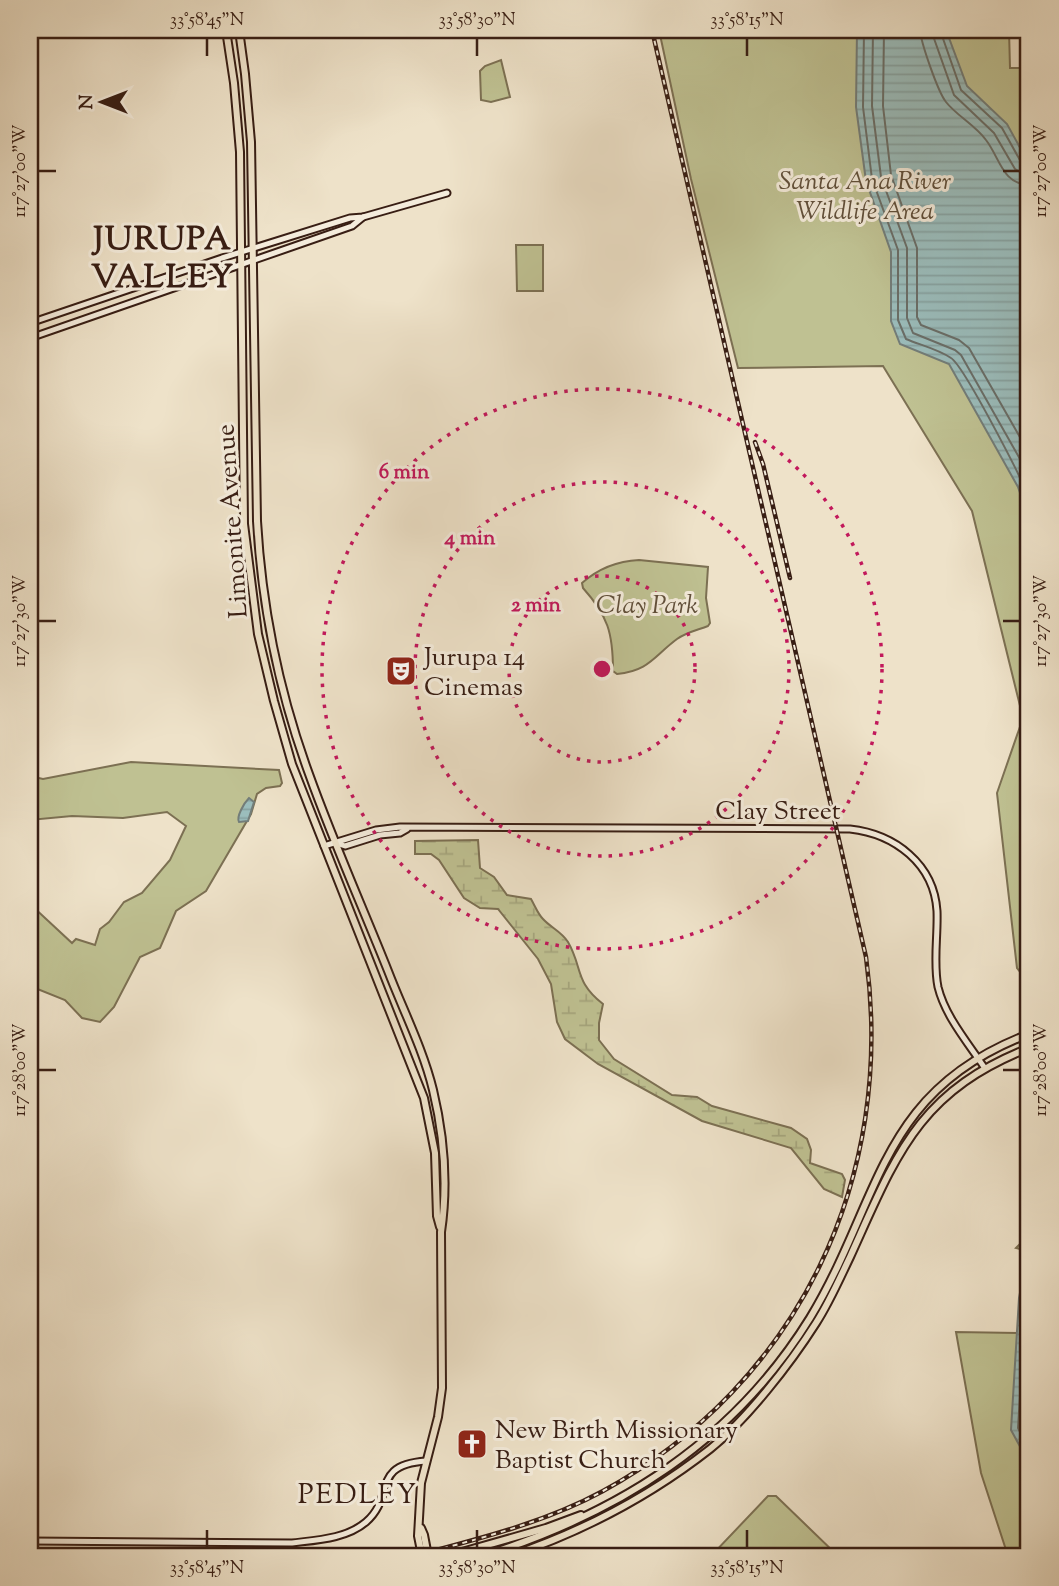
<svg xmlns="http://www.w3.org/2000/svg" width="1059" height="1586" font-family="'Sorts Mill Goudy',serif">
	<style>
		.green { fill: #bfc192; stroke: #7c7053; stroke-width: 2 }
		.wetland { fill: url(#wetland-marsh); stroke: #7c7053; stroke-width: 2 }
		.water { fill: url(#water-rules); stroke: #737d79; stroke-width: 2 }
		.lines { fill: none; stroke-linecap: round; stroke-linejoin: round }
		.shore { stroke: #6a6e68; stroke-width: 2 }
		.secondary-casing { stroke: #381e14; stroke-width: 9 }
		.primary-casing { stroke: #381e14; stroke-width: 10 }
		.secondary { stroke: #f4ecdc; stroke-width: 5 }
		.primary { stroke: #eee2c9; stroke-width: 6 }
		.rail-casing { stroke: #381e14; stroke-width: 4.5 }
		.rail { stroke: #f4ecdc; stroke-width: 2; stroke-dasharray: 5; stroke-linecap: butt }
		.ticks { fill: none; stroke: #381e14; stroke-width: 2.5 }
		.ring { fill: none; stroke: #c2185b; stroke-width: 3.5; stroke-dasharray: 3.5 7 }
		.labels { text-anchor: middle; stroke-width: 6; stroke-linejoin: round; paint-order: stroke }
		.park-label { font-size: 26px; font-style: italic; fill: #604f3a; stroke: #f4ecdc }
		.street-label { font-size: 26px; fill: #381e14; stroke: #f4ecdc }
		.poi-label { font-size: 26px; fill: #381e14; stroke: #f4ecdc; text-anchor: start }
		.neighbourhood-label { font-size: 28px; letter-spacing: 2px; fill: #381e14; stroke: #f4ecdc }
		.district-label { font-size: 33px; font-weight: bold; letter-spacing: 2px; fill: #381e14; stroke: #f4ecdc }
		.centre { fill: #c2185b; stroke: #f4ecdc; stroke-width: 3.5 }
		.ring-label { font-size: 21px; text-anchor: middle; font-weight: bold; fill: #c2185b; stroke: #f4ecdc; stroke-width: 6; stroke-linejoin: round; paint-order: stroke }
		.neatline { fill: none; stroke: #381e14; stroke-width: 2.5 }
		.ticks-label { font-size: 18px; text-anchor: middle; fill: #381e14 }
	</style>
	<defs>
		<pattern id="wetland-marsh" width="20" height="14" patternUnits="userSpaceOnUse" patternTransform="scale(1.75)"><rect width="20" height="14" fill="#bfc192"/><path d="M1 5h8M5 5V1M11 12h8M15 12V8" fill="none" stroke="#a5a57d"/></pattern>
		<pattern id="water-rules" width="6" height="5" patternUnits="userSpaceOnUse" patternTransform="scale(1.75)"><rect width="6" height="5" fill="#9bbdbc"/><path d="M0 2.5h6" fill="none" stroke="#86a2a1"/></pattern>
	</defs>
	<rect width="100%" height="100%" fill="#eee2c9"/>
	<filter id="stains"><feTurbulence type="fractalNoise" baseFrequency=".00286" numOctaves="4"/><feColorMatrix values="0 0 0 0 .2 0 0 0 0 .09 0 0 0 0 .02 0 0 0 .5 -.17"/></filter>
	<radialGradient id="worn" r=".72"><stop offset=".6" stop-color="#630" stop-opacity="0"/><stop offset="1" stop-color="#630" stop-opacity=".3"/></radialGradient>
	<g class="green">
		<polygon points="659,30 1009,30 1010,68 1029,68 1029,983 1017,968 997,793 1023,718 972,511 883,366 738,368 691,179"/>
		<polygon points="501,60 510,97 491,102 481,100 480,71 485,66"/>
		<polygon points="516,245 543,245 543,291 517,291"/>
		<path d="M 639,560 L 708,567 L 706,598 L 710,623 L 708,626 C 698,630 687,632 677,639 C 654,656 649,671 617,674 L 613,671 C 613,633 608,616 583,588 L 582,583 C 599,568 617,561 639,560 Z"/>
		<polygon points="131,762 279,770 282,783 280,786 266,788 257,794 251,814 206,891 176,911 160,948 140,957 114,1007 100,1022 82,1018 65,1000 30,986 30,904 72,943 76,939 95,945 100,929 109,922 124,902 142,893 170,860 186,826 167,812 123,818 72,816 30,820 30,776 43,779"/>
		<polygon points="1029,1207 1029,1556 1008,1556 981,1473 956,1332 1021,1333 1024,1250 1016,1248 1020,1244"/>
		<polygon points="768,1496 776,1496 838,1556 711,1556"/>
	</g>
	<path class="wetland" d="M 478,840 L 480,868 L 494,877 L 507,895 L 531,899 C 535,906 538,914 543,919 C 550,927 562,932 568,942 C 583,968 574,981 603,1004 L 599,1023 L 599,1040 L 614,1059 L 672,1095 L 697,1097 L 712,1106 L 791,1128 L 807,1139 L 811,1150 L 810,1163 L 842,1174 L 845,1180 L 842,1197 L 824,1189 L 791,1148 L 702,1121 L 598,1064 L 565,1039 L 557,1022 L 551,984 L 538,959 L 498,909 L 480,908 L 464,898 L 439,860 L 431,854 L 415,854 L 415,841 Z"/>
	<g class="water">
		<polygon points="857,30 946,30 967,86 1007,124 1029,164 1029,519 1018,487 949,364 900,344 891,321 891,252 866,181 856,107"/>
		<path d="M 249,798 L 254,802 L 248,821 L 239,822 C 236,817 244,803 249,798 Z"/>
		<polygon points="1029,1247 1029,1463 1011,1430 1019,1298"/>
	</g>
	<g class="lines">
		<g class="shore">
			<path d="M 864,30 L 863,107 L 872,179 L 898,250 L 898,320 L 906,339 C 920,345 938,349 951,358 C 964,366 1022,479 1029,498"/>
			<polyline points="873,30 872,106 881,177 907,248 907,318 913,333 955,350 961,355 1029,475"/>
			<polyline points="884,30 883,106 891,175 917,248 917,317 921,325 959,340 969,348 1029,453"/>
			<path d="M 920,30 C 921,43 938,92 946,102 C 957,116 975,125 986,140 C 1000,158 1002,184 1029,185"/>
			<polyline points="931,30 954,95 994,133 1015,169 1022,173 1029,174"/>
			<polyline points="940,30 961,90 1002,128 1021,162 1029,165"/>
			<polyline points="1029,1282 1026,1299 1018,1428 1029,1449"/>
		</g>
		<g class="secondary-casing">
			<g id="secondary">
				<polyline points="30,323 222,258 350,218 363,217 447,193"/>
				<polyline points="30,338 352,226 363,217"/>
				<polyline points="336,843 345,846 380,835 400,833 407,829"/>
				<path d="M 324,846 L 376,830 L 400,827 L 850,829 C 895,834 934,864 937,911 C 938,936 933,963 938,987 C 945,1016 968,1043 984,1067"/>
				<path d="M 30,1541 L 292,1543 C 316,1540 346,1539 366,1522 C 396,1496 370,1465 426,1461"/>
			</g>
		</g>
		<g class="primary-casing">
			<g id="primary">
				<polyline points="226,30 234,83 240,152 244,524 258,634 274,701 292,764 424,1098 435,1153 437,1216 440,1227"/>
				<path d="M 239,30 L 245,74 L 251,142 L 257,521 C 262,608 279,692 309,774 C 333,841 362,906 388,971 C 403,1010 423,1049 433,1090 C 444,1136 448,1185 441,1232 L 442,1388 L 438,1417 L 421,1483 L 418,1536 L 422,1556"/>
				<polyline points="421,1528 424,1535 428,1556"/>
				<polyline points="448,1556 546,1528 581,1515"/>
				<path d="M 483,1556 C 619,1513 733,1442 810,1318 C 882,1199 878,1091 1029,1034"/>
				<path d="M 510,1556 C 581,1532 650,1496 710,1449 C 747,1419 790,1364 816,1323 C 829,1303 839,1280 850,1257 C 896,1156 917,1092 1029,1048"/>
			</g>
		</g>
		<use href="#secondary" class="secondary"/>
		<use href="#primary" class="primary"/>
		<g class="rail-casing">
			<g id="rail">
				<polyline points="755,442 763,464 790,578"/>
				<path d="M 414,1556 C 478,1539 544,1523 603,1491 C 800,1383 896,1177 866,957 L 652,30"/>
			</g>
		</g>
		<use href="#rail" class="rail"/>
	</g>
	<path class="ticks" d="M 207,38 L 207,56M 477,38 L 477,56M 747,38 L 747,56M 38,171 L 56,171M 1003,171 L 1020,171M 38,621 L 56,621M 1003,621 L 1020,621M 38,1070 L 56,1070M 1003,1070 L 1020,1070M 207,1530 L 207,1548M 477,1530 L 477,1548M 747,1530 L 747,1548"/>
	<g class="ring">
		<circle cx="602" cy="669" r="93"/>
		<circle cx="602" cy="669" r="187"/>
		<circle cx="602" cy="669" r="280"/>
	</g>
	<defs>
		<g id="theatre-square" transform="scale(1.575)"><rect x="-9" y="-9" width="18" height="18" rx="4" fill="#8f2418" stroke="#f4ecdc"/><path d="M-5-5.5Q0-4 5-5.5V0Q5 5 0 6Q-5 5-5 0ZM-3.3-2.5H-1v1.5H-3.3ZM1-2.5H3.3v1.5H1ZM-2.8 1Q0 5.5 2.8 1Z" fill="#fff"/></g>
		<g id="church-square" transform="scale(1.575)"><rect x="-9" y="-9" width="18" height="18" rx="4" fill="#8f2418" stroke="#f4ecdc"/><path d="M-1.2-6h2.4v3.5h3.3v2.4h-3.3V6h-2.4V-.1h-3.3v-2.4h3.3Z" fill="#fff"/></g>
	</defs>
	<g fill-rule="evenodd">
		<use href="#theatre-square" x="401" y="671"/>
		<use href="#church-square" x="472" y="1444"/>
	</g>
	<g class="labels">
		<g class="park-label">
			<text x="865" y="189">Santa Ana River<tspan x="865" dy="30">Wildlife Area</tspan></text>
			<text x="647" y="613">Clay Park</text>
		</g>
		<g class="street-label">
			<text transform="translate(231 521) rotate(-94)" y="9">Limonite Avenue</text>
			<text x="778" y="819">Clay Street</text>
		</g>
		<g class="poi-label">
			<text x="424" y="665">Jurupa 14<tspan x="424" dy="30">Cinemas</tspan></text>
			<text x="495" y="1438">New Birth Missionary<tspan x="495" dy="30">Baptist Church</tspan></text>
		</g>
		<g class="neighbourhood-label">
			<text x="358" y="1503">PEDLEY</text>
		</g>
		<g class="district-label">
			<text x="163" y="249">JURUPA<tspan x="163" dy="38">VALLEY</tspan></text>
		</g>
	</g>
	<circle cx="602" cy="669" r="10" class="centre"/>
	<g class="ring-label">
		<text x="404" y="478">6 min</text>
		<text x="470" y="544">4 min</text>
		<text x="536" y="611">2 min</text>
	</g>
	<rect width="1059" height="1586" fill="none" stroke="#eee2c9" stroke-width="77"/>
	<g transform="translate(102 102) rotate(270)" stroke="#f4ecdc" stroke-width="5" paint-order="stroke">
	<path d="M0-5L12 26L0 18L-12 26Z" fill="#381e14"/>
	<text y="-10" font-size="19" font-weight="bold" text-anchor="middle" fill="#381e14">N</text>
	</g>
	<rect x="38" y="38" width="982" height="1510" class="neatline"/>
	<g class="ticks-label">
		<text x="207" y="25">33°58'45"N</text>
		<text x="477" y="25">33°58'30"N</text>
		<text x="747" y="25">33°58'15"N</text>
		<text transform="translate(1040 171) rotate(-90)" y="6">117°27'00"W</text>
		<text transform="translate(19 171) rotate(-90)" y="6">117°27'00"W</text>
		<text transform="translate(1040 621) rotate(-90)" y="6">117°27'30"W</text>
		<text transform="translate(19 621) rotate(-90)" y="6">117°27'30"W</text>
		<text transform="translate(19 1070) rotate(-90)" y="6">117°28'00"W</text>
		<text transform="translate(1040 1070) rotate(-90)" y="6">117°28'00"W</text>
		<text x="207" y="1573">33°58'45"N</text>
		<text x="477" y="1573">33°58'30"N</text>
		<text x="747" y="1573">33°58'15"N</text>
	</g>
	<rect width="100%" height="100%" filter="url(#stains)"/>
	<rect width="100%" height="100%" fill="url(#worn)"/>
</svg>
